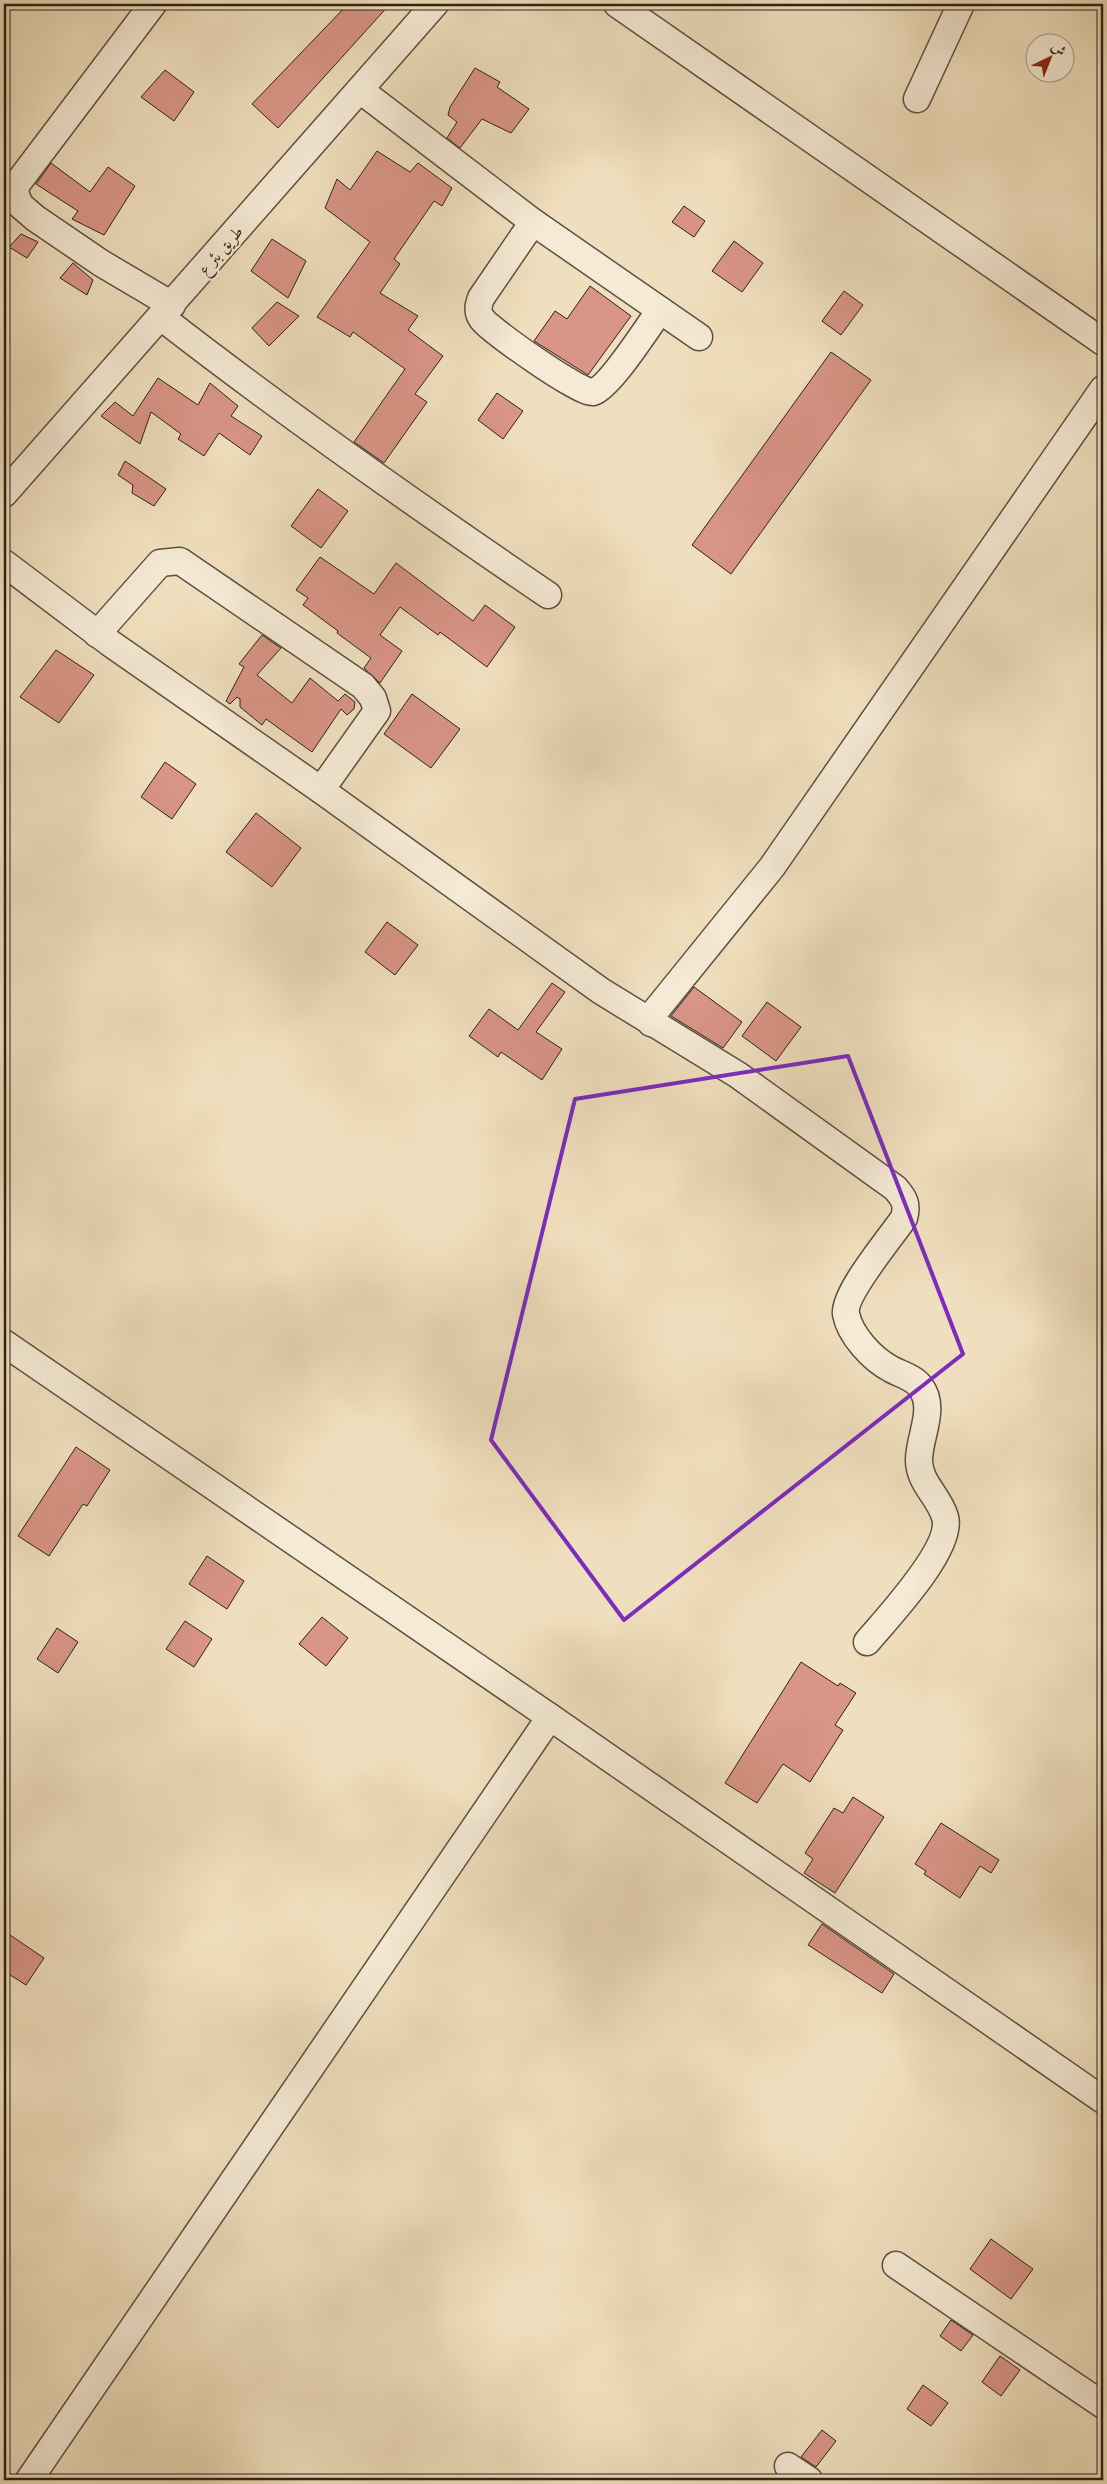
<svg xmlns="http://www.w3.org/2000/svg" width="1107" height="2484" font-family="Cardo,Amiri,serif">
	<style>
		.building { fill: #d99587; stroke: #2c2216 }
		.lines { fill: none; stroke-linecap: round; stroke-linejoin: round }
		.minor-casing { stroke: #5d5140; stroke-width: 29 }
		.minor { stroke: #f5ead5; stroke-width: 26 }
		.marked { fill: none; stroke: #7b2cbf; stroke-width: 4; stroke-linejoin: round }
		.labels { text-anchor: middle; stroke-width: 4.5; stroke-linejoin: round; paint-order: stroke }
		.street-label { font-size: 16px; fill: #2c2216; stroke: #f5ead5 }
	</style>
	<rect width="100%" height="100%" fill="#f0dfbe"/>
	<filter id="stains"><feTurbulence type="fractalNoise" baseFrequency=".004" numOctaves="4"/><feColorMatrix values="0 0 0 0 .2 0 0 0 0 .09 0 0 0 0 .02 0 0 0 .5 -.17"/></filter>
	<radialGradient id="worn" r=".72"><stop offset=".6" stop-color="#630" stop-opacity="0"/><stop offset="1" stop-color="#630" stop-opacity=".3"/></radialGradient>
	<g class="building">
		<polygon points="348,4 390,4 278,128 252,104"/>
		<polygon points="475,68 500,82 497,87 529,109 511,133 482,119 460,148 447,138 457,122 448,115 450,107"/>
		<polygon points="165,70 194,92 174,121 141,97"/>
		<polygon points="377,151 410,172 418,163 452,188 442,206 434,201 394,259 400,264 380,293 418,316 408,330 443,356 415,394 427,402 384,463 354,442 405,369 353,332 350,337 317,317 370,242 325,208 337,179 350,190"/>
		<polygon points="51,163 90,192 108,167 135,186 104,235 72,219 78,211 36,184"/>
		<polygon points="684,206 705,221 694,237 672,222"/>
		<polygon points="21,234 38,242 27,258 9,247"/>
		<polygon points="272,239 306,261 288,298 251,271"/>
		<polygon points="734,241 763,263 742,292 712,271"/>
		<polygon points="73,263 93,280 87,295 60,278"/>
		<polygon points="590,286 631,316 588,375 534,341 555,311 567,319"/>
		<polygon points="844,291 863,305 841,335 822,321"/>
		<polygon points="277,302 299,316 269,346 252,328"/>
		<polygon points="831,352 871,380 731,574 692,545"/>
		<polygon points="158,378 198,405 210,383 238,406 231,416 262,436 250,455 219,433 204,456 178,439 181,434 151,412 140,444 101,416 115,402 133,416"/>
		<polygon points="497,393 523,411 503,439 478,420"/>
		<polygon points="125,461 166,489 154,506 132,493 133,485 118,475"/>
		<polygon points="318,489 348,511 321,548 291,526"/>
		<polygon points="320,557 374,594 396,563 473,621 485,605 515,627 487,667 440,632 438,635 400,607 380,635 402,651 380,683 364,668 371,658 337,633 338,631 303,605 308,598 296,590"/>
		<polygon points="262,635 281,648 257,675 292,703 310,678 338,701 345,694 355,702 354,709 347,715 341,709 312,752 266,719 262,725 240,707 240,699 237,697 230,704 226,701 244,667 239,664"/>
		<polygon points="56,650 94,675 59,723 20,697"/>
		<polygon points="412,694 460,729 431,768 384,734"/>
		<polygon points="165,762 196,784 172,819 141,797"/>
		<polygon points="256,813 301,848 272,887 226,852"/>
		<polygon points="387,922 418,945 395,975 365,952"/>
		<polygon points="552,983 565,992 536,1032 562,1049 542,1080 501,1052 498,1057 469,1036 489,1009 518,1030"/>
		<polygon points="694,987 742,1022 723,1048 671,1016"/>
		<polygon points="767,1002 801,1027 776,1061 742,1036"/>
		<polygon points="76,1447 110,1470 87,1506 83,1504 49,1556 18,1536"/>
		<polygon points="207,1556 244,1581 227,1609 189,1584"/>
		<polygon points="322,1617 348,1638 326,1666 299,1644"/>
		<polygon points="185,1621 212,1639 194,1667 166,1649"/>
		<polygon points="57,1628 78,1642 58,1673 37,1659"/>
		<polygon points="801,1662 838,1686 840,1683 856,1693 835,1725 843,1730 810,1782 783,1764 757,1803 725,1783"/>
		<polygon points="853,1797 884,1817 835,1893 804,1873 813,1859 805,1853 834,1808 843,1813"/>
		<polygon points="941,1823 999,1860 991,1873 980,1866 960,1898 924,1874 926,1871 915,1864"/>
		<polygon points="822,1924 894,1974 882,1993 808,1945"/>
		<polygon points="10,1935 44,1958 26,1985 4,1971 4,1944"/>
		<polygon points="991,2239 1033,2269 1011,2299 970,2269"/>
		<polygon points="951,2320 973,2335 961,2351 940,2336"/>
		<polygon points="1000,2356 1020,2370 1001,2396 982,2382"/>
		<polygon points="923,2385 948,2403 931,2426 907,2409"/>
		<polygon points="822,2430 836,2441 816,2467 801,2457"/>
	</g>
	<g class="lines">
		<g class="minor-casing">
			<g id="minor">
				<polyline points="153,4 17,184 15,193 20,205 35,218 101,263 172,305"/>
				<polyline points="617,4 1103,342"/>
				<polyline points="360,90 533,222 699,337"/>
				<polyline points="917,99 961,4"/>
				<path d="M 533,222 L 481,298 C 478,306 477,312 482,319 C 491,331 582,395 593,392 C 609,388 648,327 660,310"/>
				<path d="M 161,317 C 287,415 417,506 548,595"/>
				<polyline points="4,494 435,4"/>
				<path d="M 4,563 L 110,643 L 321,790 L 601,991 L 738,1075 L 895,1188 C 904,1198 908,1204 904,1218 C 891,1237 843,1294 846,1314 C 850,1335 872,1359 891,1369 C 900,1374 913,1377 920,1386 C 937,1408 919,1436 919,1460 C 919,1483 939,1496 945,1517 C 954,1548 887,1618 867,1642"/>
				<polyline points="97,634 160,563 180,561 363,686 373,698 377,711 321,790"/>
				<polyline points="651,1023 653,1014 772,867 1103,389"/>
				<polyline points="4,1343 550,1717 1103,2100"/>
				<polyline points="896,2265 1103,2405"/>
				<polyline points="788,2466 809,2480"/>
				<polyline points="29,2480 550,1717"/>
			</g>
		</g>
		<use href="#minor" class="minor"/>
	</g>
	<path class="marked" d="M 848,1056 L 963,1354 L 624,1620 L 491,1440 L 575,1099 Z"/>
	<g class="labels">
		<g class="street-label">
			<text transform="translate(220 250) rotate(-49)" y="6">طريق بئر ع</text>
		</g>
	</g>
	<rect width="1107" height="2484" fill="none" stroke="#f0dfbe" stroke-width="20"/>
	<rect x="5" y="5" width="1097" height="2474" fill="none" stroke="#2c2216" stroke-width="2.5"/>
	<rect x="10" y="10" width="1087" height="2464" fill="none" stroke="#2c2216"/>
	<g transform="translate(1050 58) rotate(43)"><circle r="24" fill="#f5ead5" stroke="#a59a89"/>
	<path d="M0-4L9 19L0 12L-9 19Z" fill="#8f2418"/>
	<text y="-8" font-size="14" font-weight="bold" text-anchor="middle" fill="#2c2216">ش</text>
	</g>
	<rect width="100%" height="100%" filter="url(#stains)"/>
	<rect width="100%" height="100%" fill="url(#worn)"/>
</svg>
